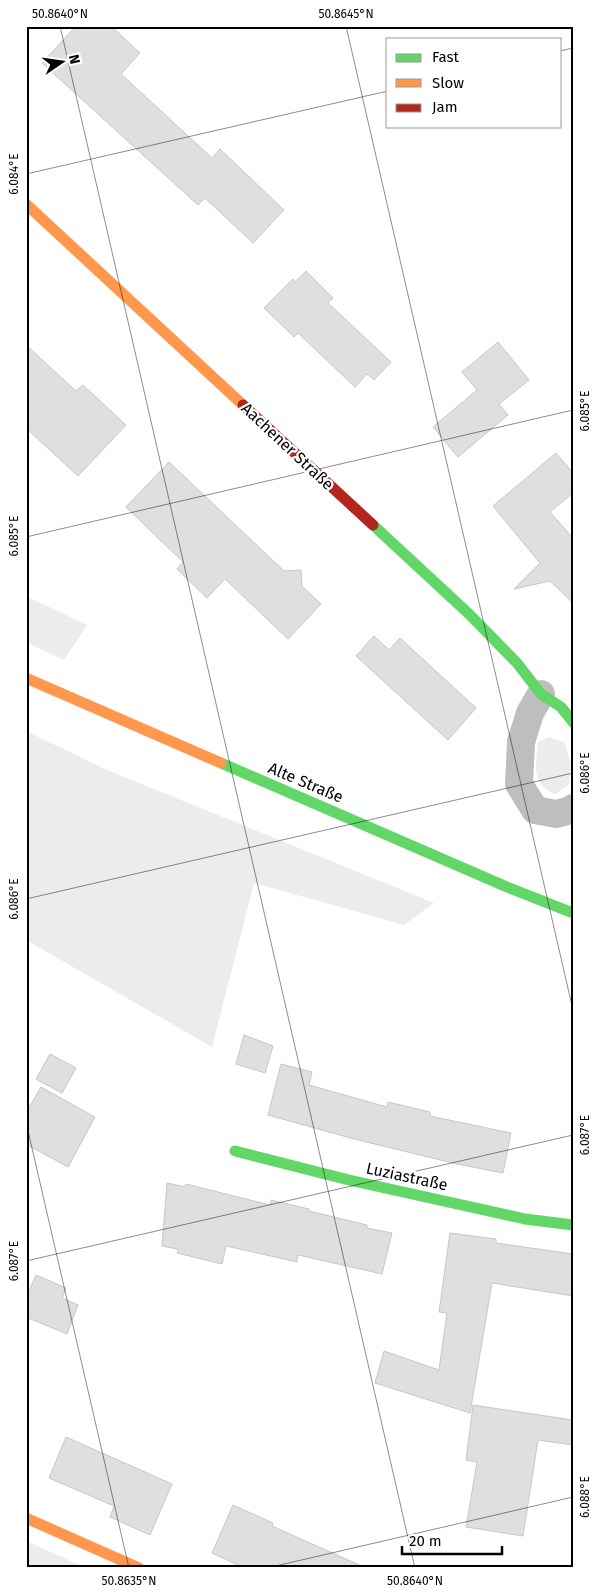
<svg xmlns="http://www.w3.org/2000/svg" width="599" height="1594" font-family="'Fira Sans',sans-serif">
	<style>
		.green { fill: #ececec }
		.building { fill: #dfdfdf; stroke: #c7c7c7 }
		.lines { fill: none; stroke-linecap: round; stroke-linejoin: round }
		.street { stroke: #bebebe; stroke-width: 28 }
		.fast { stroke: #63d668; stroke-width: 11 }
		.slow { stroke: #ff974d; stroke-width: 11 }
		.jam { stroke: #b3261e; stroke-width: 11 }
		.ticks { fill: none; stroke: #000; stroke-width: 1; stroke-opacity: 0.45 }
		.labels { text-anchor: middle; stroke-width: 4.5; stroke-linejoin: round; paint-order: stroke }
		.street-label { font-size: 16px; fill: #000; stroke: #fff }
		.neatline { fill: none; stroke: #000; stroke-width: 2 }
		.ticks-label { font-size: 12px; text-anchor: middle; fill: #000 }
	</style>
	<rect width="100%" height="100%" fill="#fff"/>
	<g class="green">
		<polygon points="26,596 87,625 64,660 26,642"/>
		<polygon points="26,731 107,770 434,903 404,925 254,883 212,1047 26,940"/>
		<path d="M 549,737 L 565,743 L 571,765 L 569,785 L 556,794 C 530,785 536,765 538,742 Z"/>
		<polygon points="26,1541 86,1568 26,1568"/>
	</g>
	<g class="building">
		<polygon points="76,26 111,26 140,53 121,74 212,158 220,149 284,210 253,243 205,198 198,205 42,63"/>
		<polygon points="306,271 333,298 328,303 391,362 374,380 367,374 355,387 298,333 294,337 264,308 293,279 295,282"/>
		<polygon points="498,342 529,380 499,404 508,415 458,457 433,427 477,390 462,372"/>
		<polygon points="26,345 76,391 83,385 126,425 78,476 26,428"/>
		<polygon points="556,453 573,473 573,493 550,512 573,538 573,603 550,581 514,589 540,563 493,506"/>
		<polygon points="169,462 284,571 301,570 302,586 321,604 288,639 225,579 207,598 177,569 183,562 126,507"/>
		<polygon points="374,636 389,650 400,638 476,708 448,740 356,656"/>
		<polygon points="244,1035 273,1046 265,1073 236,1064"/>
		<polygon points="50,1054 76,1068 62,1093 36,1079"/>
		<polygon points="281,1064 312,1072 309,1085 387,1107 388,1102 430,1112 430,1116 511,1133 503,1173 457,1164 354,1139 268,1115"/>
		<polygon points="41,1087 95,1117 68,1167 26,1144 26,1113"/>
		<polygon points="167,1183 185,1187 186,1184 270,1205 271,1200 309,1209 309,1211 367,1225 367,1228 392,1233 382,1274 298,1255 297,1262 226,1246 222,1264 177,1253 178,1249 162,1246"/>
		<polygon points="450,1233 496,1239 496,1243 573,1254 573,1296 492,1283 470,1413 375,1383 384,1351 439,1370 447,1313 439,1312"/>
		<polygon points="36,1275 66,1288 62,1298 78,1305 67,1334 26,1317 26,1298"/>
		<polygon points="473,1405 573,1420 573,1445 538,1440 523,1536 466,1527 477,1462 466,1460"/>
		<polygon points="66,1437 172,1484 150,1535 110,1517 114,1506 49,1478"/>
		<polygon points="233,1505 273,1523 272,1526 366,1568 244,1568 212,1553"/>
	</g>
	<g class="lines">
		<polyline class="street" points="541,694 530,713 521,742 519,784 535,810 556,814 571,810 573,808"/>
		<g class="fast">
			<polyline points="373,525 469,614 517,663 541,694 561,707 573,722"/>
			<polyline points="221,763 507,887 573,913"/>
			<polyline points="235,1151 349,1180 525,1219 573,1225"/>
		</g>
		<g class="slow">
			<polyline points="26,204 243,405"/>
			<polyline points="26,678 221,763"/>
			<polyline points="26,1518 139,1568"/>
		</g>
		<polyline class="jam" points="243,405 373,525"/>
	</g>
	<path class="ticks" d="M 60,26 L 415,1568M 346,26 L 573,1010M 560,51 L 573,48M 26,174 L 388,91M 26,537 L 573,410M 26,899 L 573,773M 26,1122 L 129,1568M 26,1261 L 573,1135M 267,1568 L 573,1497"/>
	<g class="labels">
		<g class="street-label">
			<text transform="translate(288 446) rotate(43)" y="6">Aachener Straße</text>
			<text transform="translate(306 782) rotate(23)" y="6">Alte Straße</text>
			<text transform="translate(407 1176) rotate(12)" y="6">Luziastraße</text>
		</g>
	</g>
	<rect width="599" height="1594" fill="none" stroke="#ffffff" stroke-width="55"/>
	<rect x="386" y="38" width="175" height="90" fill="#ffffff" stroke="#999999"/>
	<rect x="396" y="54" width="25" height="8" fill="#63d668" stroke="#999999"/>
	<text x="432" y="62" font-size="15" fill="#000000">Fast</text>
	<rect x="396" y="79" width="25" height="8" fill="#ff974d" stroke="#999999"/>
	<text x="432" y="88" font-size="15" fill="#000000">Slow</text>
	<rect x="396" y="104" width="25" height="8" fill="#b3261e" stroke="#999999"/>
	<text x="432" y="112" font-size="15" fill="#000000">Jam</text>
	<g transform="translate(62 62) rotate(77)" stroke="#ffffff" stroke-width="4" paint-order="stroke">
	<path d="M0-4L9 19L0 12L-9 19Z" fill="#000000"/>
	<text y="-8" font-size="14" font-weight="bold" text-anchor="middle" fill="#000000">N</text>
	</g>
	<path d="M402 1546v8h100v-8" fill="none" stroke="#000000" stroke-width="2.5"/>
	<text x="409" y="1546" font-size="15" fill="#000000" stroke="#ffffff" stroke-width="4" paint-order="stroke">20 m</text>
	<rect x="28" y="28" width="544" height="1538" class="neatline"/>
	<g class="ticks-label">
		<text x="60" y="18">50.8640°N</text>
		<text x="346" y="18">50.8645°N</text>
		<text transform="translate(14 174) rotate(-90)" y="4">6.084°E</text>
		<text transform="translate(585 411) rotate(-90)" y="4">6.085°E</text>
		<text transform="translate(14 536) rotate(-90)" y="4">6.085°E</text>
		<text transform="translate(585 773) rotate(-90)" y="4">6.086°E</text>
		<text transform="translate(14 899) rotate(-90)" y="4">6.086°E</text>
		<text transform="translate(585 1135) rotate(-90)" y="4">6.087°E</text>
		<text transform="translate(14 1261) rotate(-90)" y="4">6.087°E</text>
		<text transform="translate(585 1497) rotate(-90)" y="4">6.088°E</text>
		<text x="129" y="1585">50.8635°N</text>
		<text x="415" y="1585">50.8640°N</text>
	</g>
</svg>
